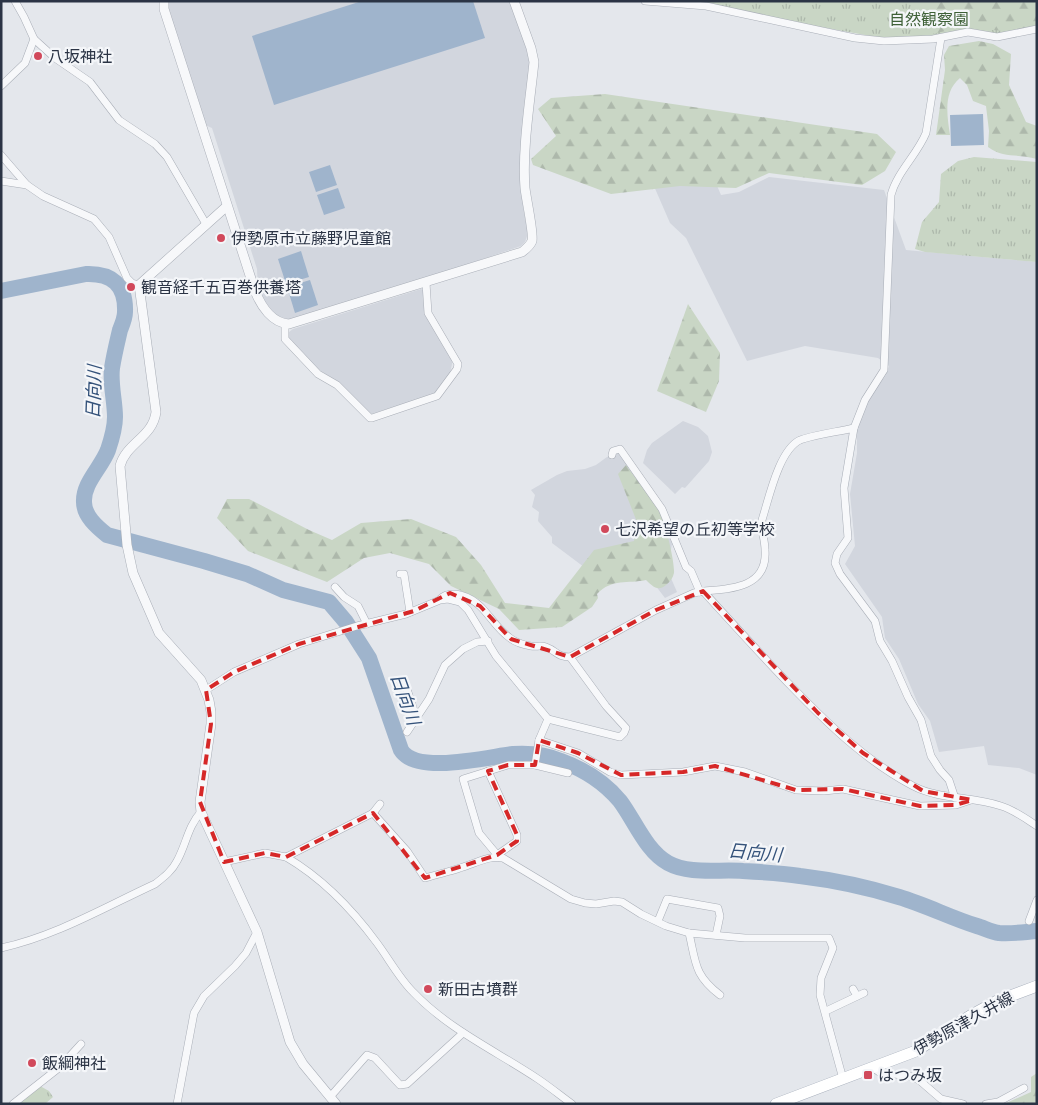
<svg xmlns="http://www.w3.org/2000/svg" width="1038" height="1105" font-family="'Public Sans','Noto Sans JP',sans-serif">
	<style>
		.built { fill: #d2d6de }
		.grass { fill: url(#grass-tufts) }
		.forest { fill: url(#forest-firs) }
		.water { fill: #9fb4cc }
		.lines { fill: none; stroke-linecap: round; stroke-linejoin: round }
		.river { stroke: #9fb4cc; stroke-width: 16 }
		.minor-casing { stroke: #a9aeb7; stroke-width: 8 }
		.tertiary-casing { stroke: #a9aeb7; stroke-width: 10 }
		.primary-casing { stroke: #a3abb8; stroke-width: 12 }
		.minor { stroke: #f7f8fa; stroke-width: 7 }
		.tertiary { stroke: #f7f8fa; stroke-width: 9 }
		.primary { stroke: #fff; stroke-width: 11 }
		.marked { fill: none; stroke: #d62828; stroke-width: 4; stroke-dasharray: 10 6; stroke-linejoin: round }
		.poi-dot { fill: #d1495b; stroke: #f4f6f9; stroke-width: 2 }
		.labels { text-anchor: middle; stroke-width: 4.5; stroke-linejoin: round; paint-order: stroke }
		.park-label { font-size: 16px; fill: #3f6138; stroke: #f4f6f9 }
		.poi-label { font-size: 16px; fill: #2b3445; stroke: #f4f6f9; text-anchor: start }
		.street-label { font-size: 16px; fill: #2b3445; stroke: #f4f6f9 }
		.water-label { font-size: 18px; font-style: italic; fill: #34527a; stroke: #f4f6f9 }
	</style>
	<defs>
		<pattern id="grass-tufts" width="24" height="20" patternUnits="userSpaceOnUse" patternTransform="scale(1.25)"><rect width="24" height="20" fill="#c9d6c5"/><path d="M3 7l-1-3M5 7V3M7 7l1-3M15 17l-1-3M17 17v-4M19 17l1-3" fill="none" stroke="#adb8ab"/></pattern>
		<pattern id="forest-firs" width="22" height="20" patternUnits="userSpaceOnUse" patternTransform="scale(1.25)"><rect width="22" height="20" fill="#c9d6c5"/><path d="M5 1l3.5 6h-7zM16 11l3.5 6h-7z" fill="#adb8ab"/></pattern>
	</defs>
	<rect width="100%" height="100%" fill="#e4e7ec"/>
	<g class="built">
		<polygon points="168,1 510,1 529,53 531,62 521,161 523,207 528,233 525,242 521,246 424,279 289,321 278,318 262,298 258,291 257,269 212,128 205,125 168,7"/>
		<polygon points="712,174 721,195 739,192 769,177 884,190 906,250 1037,262 1037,775 1019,768 988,765 984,746 939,752 930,721 918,704 899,659 885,638 882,617 845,564 855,546 850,494 857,453 857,425 868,400 886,375 889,366 878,358 805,346 747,361 686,238 670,223 650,177"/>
		<polygon points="421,289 424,291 424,307 426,316 452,360 452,364 450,374 435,394 371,414 341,384 312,365 289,340 289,332 293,329"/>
		<polygon points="683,421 698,427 708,436 712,452 709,461 685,488 682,487 675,494 643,463 647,450 652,443"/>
		<polygon points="620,453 658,511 672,544 667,569 677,592 665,598 649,577 592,573 552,543 552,537 538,521 539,512 532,507 535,495 531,490 557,475 567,471 585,469 596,465 607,457"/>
	</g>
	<g class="grass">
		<polygon points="675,1 1037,1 1037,27 996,35 971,30 950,32 931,38 882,38"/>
		<polygon points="974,157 1037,162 1037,262 925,252 915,249 922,222 939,202 941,174 958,161"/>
		<polygon points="40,1086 49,1091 53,1097 45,1104 18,1104"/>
	</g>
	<g class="forest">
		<polygon points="932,1 1037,1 1037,26 1003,31 964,27 927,35"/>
		<path d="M 979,41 L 993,44 L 1011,54 L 1009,85 L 1026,122 L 1037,126 L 1037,159 C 1018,153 1004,159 988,147 L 989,131 L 986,106 L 973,101 L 967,85 L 960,78 C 943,92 947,115 950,135 L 936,135 L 945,70 L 944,55 L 949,46 Z"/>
		<polygon points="605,94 877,134 896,152 885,171 862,185 769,173 736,188 680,186 611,194 533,165 531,159 556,136 538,109 551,98"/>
		<polygon points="688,304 720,353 719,381 706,412 657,391"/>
		<path d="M 626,465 C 635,478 654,499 660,512 C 665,522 675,562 674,573 C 673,578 670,582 666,585 C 658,592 652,586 646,580 C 628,584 612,578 597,594 L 598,598 L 592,607 L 562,627 L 519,630 L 499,609 L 451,586 L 429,564 L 390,553 L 364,558 L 327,582 L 248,551 L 217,518 L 227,499 L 249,499 L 309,530 L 332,540 L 361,523 L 411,519 L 456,537 L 481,565 L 505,603 L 549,608 L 594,550 L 634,541 L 637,522 L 618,474 Z"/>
		<polygon points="1037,1073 1037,1104 1004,1104 1031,1092 1031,1077"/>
	</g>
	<g class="water">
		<polygon points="362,1 473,1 485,38 274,105 252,36"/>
		<polygon points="983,114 984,145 951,146 950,115"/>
		<polygon points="330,165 337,185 316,192 309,172"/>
		<polygon points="338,188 345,208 324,215 317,195"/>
		<polygon points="301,251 309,277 286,284 278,259"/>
		<polygon points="310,280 318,305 295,313 287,287"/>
	</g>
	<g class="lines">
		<path class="river" d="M 1,291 L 86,274 C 112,273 126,285 125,312 C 125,318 122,325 120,330 C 117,343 114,355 112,368 C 110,384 115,401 115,417 C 115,427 111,441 108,450 C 101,468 83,483 84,502 C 84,516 97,527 107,535 L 204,561 L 247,574 L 283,590 L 329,602 L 346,622 L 369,658 L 401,750 C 416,775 488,757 513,754 C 528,753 547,755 561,761 C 583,769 605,783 620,801 C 635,821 646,851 668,863 C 690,875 719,869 743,871 C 762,872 781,873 800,876 C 833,880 867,887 899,897 C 926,905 951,918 977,926 C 984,928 992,932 999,933 C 1012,934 1024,932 1037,931"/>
		<g class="minor-casing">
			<g id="minor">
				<polyline points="645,1 706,6 855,38 884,41 933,39 968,32 997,37 1037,29"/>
				<polyline points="34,39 55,58 90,82 119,120 155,144 167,157 206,224"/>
				<polyline points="1,86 25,63 34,39 24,17 15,1"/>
				<polyline points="1,155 27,185"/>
				<polyline points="1,181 27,185 43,196 94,219 109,237 127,278 132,283 139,285"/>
				<polyline points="285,324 285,339 318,374 337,385 370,418 372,418 437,396 457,369 458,364 428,313 426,283"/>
				<path d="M 854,428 L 865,400 L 884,370 L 891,195 C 897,172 917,155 926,133 L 941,38"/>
				<polyline points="612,455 613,451 620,449 662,509 686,567 691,571 700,592"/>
				<polyline points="400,574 404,574 410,612"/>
				<polyline points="335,587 344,597 358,606 367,624"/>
				<path d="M 703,591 C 730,589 768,588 765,550 C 765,540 761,531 762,520 C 769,498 779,450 800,440 C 817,434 837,432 854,428 L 844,488 L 848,538 L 837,554 L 835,563 L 840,574 L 875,621 L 880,641 L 892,661 L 908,697 L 921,720 L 931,756 L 940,770 L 949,780 L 955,798"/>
				<path d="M 440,599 C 451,588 471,597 481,607 C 491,617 498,630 510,638 C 515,642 525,645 531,646 C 536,647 541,645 546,647 C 557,651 557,657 570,657"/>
				<polyline points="405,683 416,717"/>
				<path d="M 206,690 L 234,672 L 299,644 L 357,626 L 406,614 L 440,600 L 448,599 L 460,602 L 468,610 L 496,656 L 548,719 L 620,737 L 624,733 L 626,728 L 606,706 L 570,657 L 656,610 L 694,593 L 703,591 C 733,624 762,656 793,688 C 829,725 866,761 913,786 C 940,800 972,796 1001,806 C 1014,810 1025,818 1037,826"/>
				<polyline points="407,732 429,699 445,665 463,649 477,642 488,641"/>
				<polyline points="539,740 578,753 610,772 621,775 683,772 715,766 745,772 796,790 824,791 843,789 920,806 956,805 971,800"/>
				<polyline points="535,765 539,740 548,719"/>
				<polyline points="488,771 517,835 517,841 497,855"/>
				<polyline points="373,813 380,804"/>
				<path d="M 286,857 C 322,878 352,909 377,943 C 389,959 399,978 413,992 C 448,1029 496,1051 538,1079 C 550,1087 561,1096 572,1104"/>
				<polyline points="499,857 479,833 463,779 508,765 535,765 568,773"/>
				<path d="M 224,862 L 265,853 L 286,857 L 373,813 L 407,851 L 425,878 C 437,874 449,872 460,868 C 475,864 488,855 503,858 L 571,899 L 585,903 L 596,904 L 614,901 L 622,902 L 641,914 L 666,926 L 689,933 L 745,938 L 829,938 L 833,948 L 821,978 L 820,995 L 843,1079"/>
				<polyline points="658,921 667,899 718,908 720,916 716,935"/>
				<polyline points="1029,921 1037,900"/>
				<path d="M 689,933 C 696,963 694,975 720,995"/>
				<path d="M 1,948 C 56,936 105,907 155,884 C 164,877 172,871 177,861 C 186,845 188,826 201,812"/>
				<polyline points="853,989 857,996"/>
				<polyline points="826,1011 864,993"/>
				<polyline points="872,1067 879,1072 909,1076 919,1080 941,1099 963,1104"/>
				<polyline points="330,1097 367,1055 375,1058 400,1085 407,1084 463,1033"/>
				<polyline points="13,1104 60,1067 81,1044"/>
				<polyline points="177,1104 194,1013 204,996 235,966 246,953 257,932"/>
				<polyline points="986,1104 998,1102 1024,1088"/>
			</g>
		</g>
		<g class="tertiary-casing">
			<g id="tertiary">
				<path d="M 164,1 L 164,9 L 255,291 C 261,306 272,323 289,324 L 522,252 C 526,249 530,246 532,241 C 534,234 526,198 525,188 C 522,150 530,101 534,62 L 531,48 L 514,1"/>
				<path d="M 227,206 L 139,285 L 156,412 C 153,437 126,443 120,466 L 127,545 L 133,573 L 159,633 L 201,680 L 209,700 L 211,712 L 211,724 L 200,802 L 201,812 L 257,932 L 290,1042 L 303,1064 L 336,1104"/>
			</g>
		</g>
		<g class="primary-casing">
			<polyline id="primary" points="776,1104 916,1051 970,1016 997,1001 1037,986"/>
		</g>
		<use href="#minor" class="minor"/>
		<use href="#tertiary" class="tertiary"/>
		<use href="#primary" class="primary"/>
	</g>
	<path class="marked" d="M 703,591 L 818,713 L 863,753 L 923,791 L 972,800 L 956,805 L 920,806 L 843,789 L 796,790 L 715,766 L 683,772 L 621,775 L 578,753 L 539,740 L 535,765 L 508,765 L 488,771 L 517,835 L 517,841 L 497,855 L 425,878 L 373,813 L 286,857 L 265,853 L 224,862 L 200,802 L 211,724 L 206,690 L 234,672 L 299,644 L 414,611 L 450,593 L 480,606 L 511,639 L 570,657 L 656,610 Z"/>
	<g class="poi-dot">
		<circle cx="38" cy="56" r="5"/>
		<circle cx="221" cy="238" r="5"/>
		<circle cx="131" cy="287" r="5"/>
		<circle cx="605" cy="529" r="5"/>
		<circle cx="428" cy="989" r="5"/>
		<circle cx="32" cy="1063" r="5"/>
		<rect x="863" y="1070" width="10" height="10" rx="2.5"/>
	</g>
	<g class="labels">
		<g class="park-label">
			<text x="929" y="25">自然観察園</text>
		</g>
		<g class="poi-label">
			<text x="48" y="62">八坂神社</text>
			<text x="231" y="244">伊勢原市立藤野児童館</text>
			<text x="141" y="293">観音経千五百巻供養塔</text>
			<text x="615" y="535">七沢希望の丘初等学校</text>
			<text x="438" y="995">新田古墳群</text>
			<text x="42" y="1069">飯綱神社</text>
			<text x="878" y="1081">はつみ坂</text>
		</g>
		<g class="street-label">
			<text transform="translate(963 1023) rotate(-29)" y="6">伊勢原津久井線</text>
		</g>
		<g class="water-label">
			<text transform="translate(94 392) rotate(-88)" y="6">日向川</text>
			<text transform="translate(405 699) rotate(70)" y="6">日向川</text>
			<text transform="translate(755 853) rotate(5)" y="6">日向川</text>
		</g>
	</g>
	<rect width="1038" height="1105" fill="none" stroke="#2b3445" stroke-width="5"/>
</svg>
